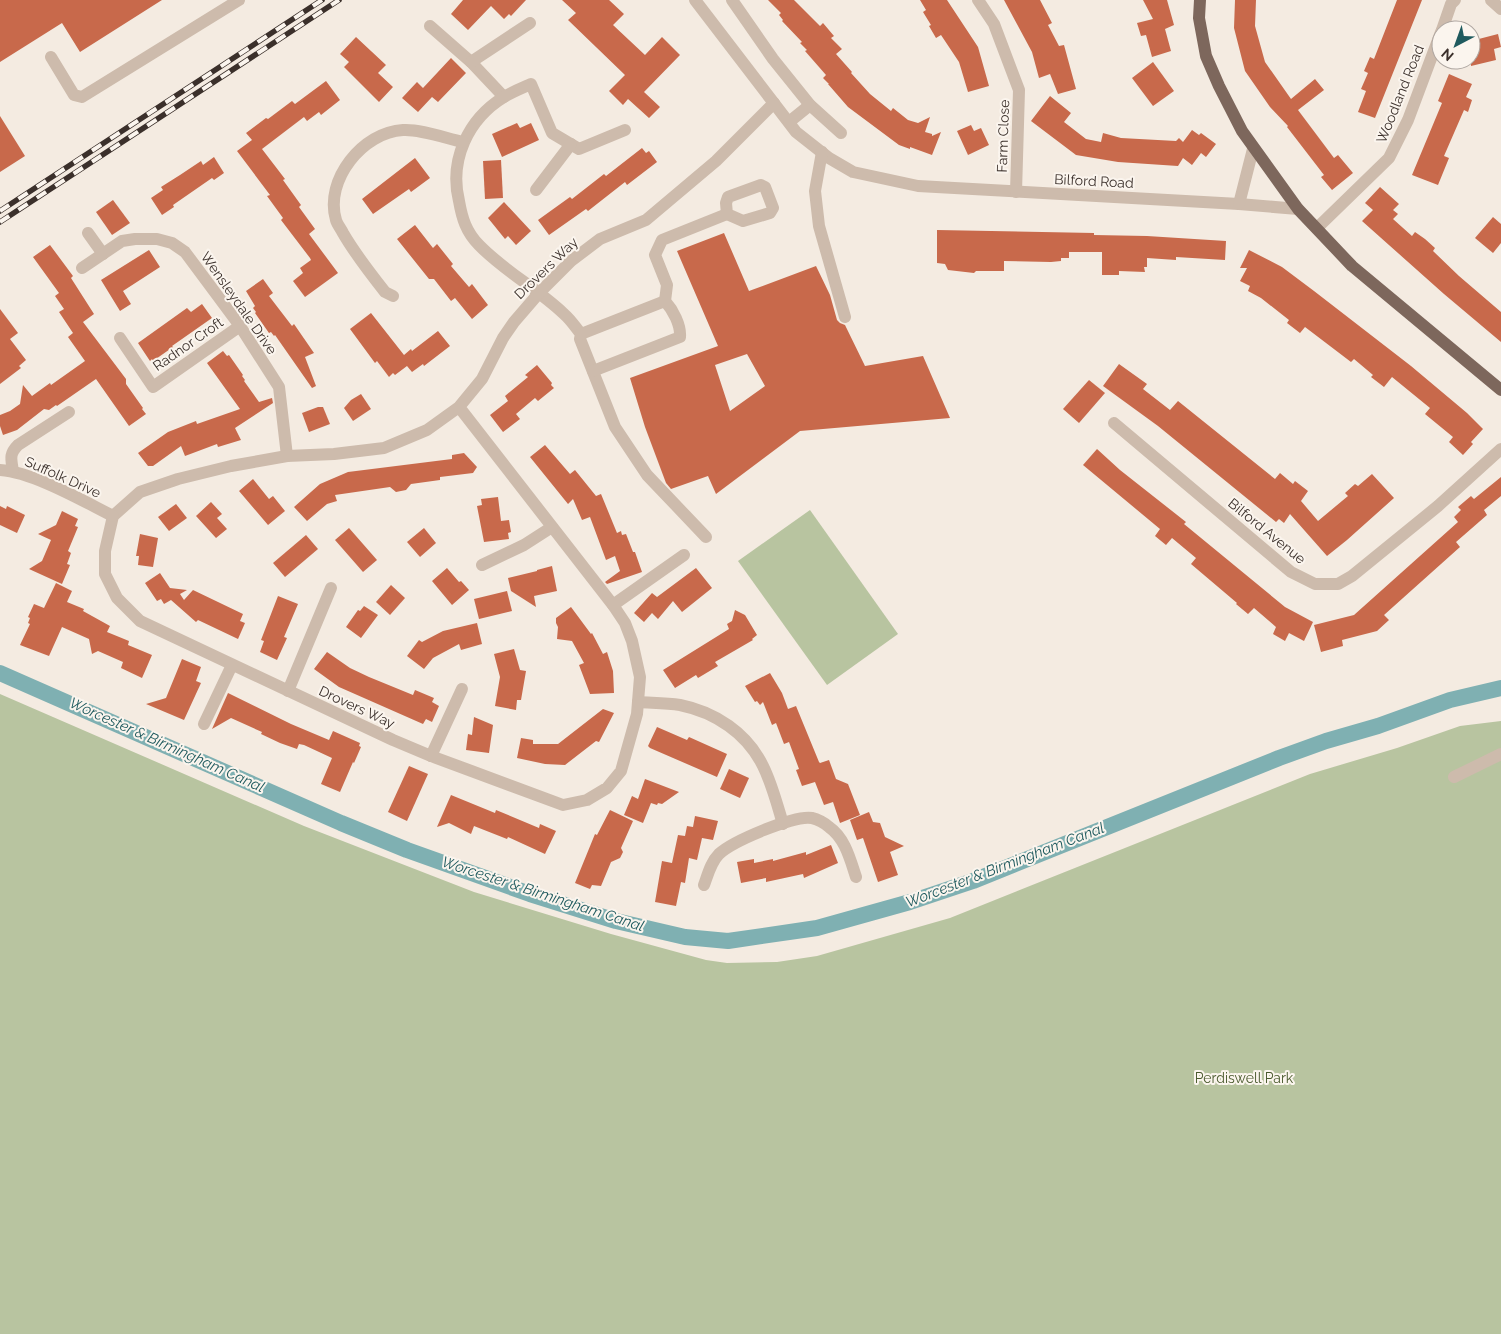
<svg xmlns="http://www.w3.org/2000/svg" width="1501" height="1334" font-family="Raleway,sans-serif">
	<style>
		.green { fill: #b8c4a0 }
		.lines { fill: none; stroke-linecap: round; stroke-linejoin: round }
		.canal { stroke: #7fb0b2; stroke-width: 16 }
		.building { fill: #c8694b; fill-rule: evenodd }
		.minor { stroke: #cdbbac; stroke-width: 12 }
		.major { stroke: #7d675c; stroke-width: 12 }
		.rail-casing { stroke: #3b302b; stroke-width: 5.5 }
		.rail { stroke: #fbf5ee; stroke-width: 4; stroke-dasharray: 11; stroke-linecap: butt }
		.labels { text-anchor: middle; stroke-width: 4; stroke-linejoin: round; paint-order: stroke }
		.street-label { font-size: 14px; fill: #3b302b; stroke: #fbf5ee }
		.park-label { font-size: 14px; fill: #4a5a2e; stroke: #fbf5ee }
		.water-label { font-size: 15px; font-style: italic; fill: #1f5a5e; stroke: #fbf5ee }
	</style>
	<rect width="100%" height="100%" fill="#f4ebe1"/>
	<g class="green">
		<polygon points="810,510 898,634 827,685 738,561"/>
		<polygon points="0,694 304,826 474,892 611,934 706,960 727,963 777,962 817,956 950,918 1310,774 1397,748 1460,726 1501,721 1501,1334 0,1334"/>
	</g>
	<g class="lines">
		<polyline class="canal" points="0,673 341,823 407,850 530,894 616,921 685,937 728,941 817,928 910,902 973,881 1279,758 1326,741 1378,726 1450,700 1501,688"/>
	</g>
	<g class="building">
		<polygon points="0,0 162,0 80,52 62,23 0,62"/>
		<polygon points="463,0 526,0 511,16 509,14 504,19 491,6 468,30 451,14"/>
		<polygon points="562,0 609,0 624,14 613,25 645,55 662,37 680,55 644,92 660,107 649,118 628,99 623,105 609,91 625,75 568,20 576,13"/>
		<polygon points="768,0 794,0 820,26 823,23 834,36 831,38 842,49 836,54 852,72 851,73 870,94 891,111 893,108 908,120 918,123 930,117 925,132 932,134 932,136 941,132 932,155 910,147 910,149 899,145 848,107 828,84 829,84 823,78 826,75 805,51 807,50 800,43 802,42 782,21 783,20 779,15 781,13"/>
		<polygon points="920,0 947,0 978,47 989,86 968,92 959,62 941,35 936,38 929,26 931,25 923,12 926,10"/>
		<polygon points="1004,0 1040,0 1052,23 1048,25 1059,46 1064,45 1076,89 1058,94 1050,74 1039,78 1032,52"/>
		<polygon points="1143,0 1167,0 1174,25 1165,29 1171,51 1152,57 1146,35 1141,36 1137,23 1153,19"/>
		<polygon points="1235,0 1256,0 1255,26 1265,62 1291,99 1315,79 1324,90 1298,110 1334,158 1338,155 1353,173 1332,190 1321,177 1324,175 1287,127 1288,126 1270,107 1245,71 1234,28"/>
		<polygon points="1397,0 1422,0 1375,118 1358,112 1366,91 1361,89 1368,73 1364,71 1370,57 1374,59"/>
		<polygon points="1498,34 1501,47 1494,49 1496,60 1471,66 1471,41"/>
		<polygon points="356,37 386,65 378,73 393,87 379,102 344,67 349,62 340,54"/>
		<polygon points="451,58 466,73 438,102 432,97 418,112 402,98 417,82 423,88"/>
		<polygon points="1153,62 1174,91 1153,106 1132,78"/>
		<polygon points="1449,74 1472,84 1466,97 1472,100 1468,112 1464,110 1444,156 1449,158 1438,185 1412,175 1442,103 1438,101"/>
		<polygon points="326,81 340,100 321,115 319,112 307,121 304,117 262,149 285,179 283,180 301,205 299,207 315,229 309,234 338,273 305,297 293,281 303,273 300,268 311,260 310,258 281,220 283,218 267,196 270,195 237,151 252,140 246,133 266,118 268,119 292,101 295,104"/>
		<polygon points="1050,96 1071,113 1064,122 1086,139 1101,142 1103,133 1121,138 1176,141 1179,138 1183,142 1192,130 1199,135 1201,133 1216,144 1206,157 1201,153 1192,165 1183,158 1178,166 1118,162 1076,155 1031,121"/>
		<polygon points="0,116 25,156 0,172"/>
		<polygon points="517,123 520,128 531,123 539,140 502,157 492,134"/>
		<polygon points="971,125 974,131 981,128 989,145 968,155 957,131"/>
		<polygon points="642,148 646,153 649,151 657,162 627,185 625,182 588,211 586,209 549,235 538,220 570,197 572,199 604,174 606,176"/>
		<polygon points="214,157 224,173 214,180 212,178 173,205 174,207 162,215 151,198 163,190 161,187 180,175 201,161 203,165"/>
		<polygon points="415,158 430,178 411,192 409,189 373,214 362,199"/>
		<polygon points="501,160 503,198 485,199 483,161"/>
		<polygon points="1380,187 1399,204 1393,210 1398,214 1393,219 1412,236 1415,232 1425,239 1435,248 1433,251 1459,276 1501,312 1501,342 1444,294 1362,221 1373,210 1365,203"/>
		<polygon points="113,200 130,223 112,235 96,212"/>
		<polygon points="504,202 531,231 516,245 508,236 505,239 488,218"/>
		<polygon points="1493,217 1501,224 1501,243 1493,253 1475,238"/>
		<polygon points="415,225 433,248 437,244 453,264 451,266 469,287 472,284 488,305 472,319 455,298 451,301 434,279 429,279 397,239"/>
		<polygon points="937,230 1094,233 1094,235 1147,236 1226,241 1225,260 1176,257 1176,260 1147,258 1147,267 1144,267 1145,272 1119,271 1119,275 1102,275 1102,252 1069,252 1069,258 1061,258 1061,261 1051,262 1004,261 1004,271 976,271 974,273 948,270 945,264 937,263"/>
		<path d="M 724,233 L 749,291 L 816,266 L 830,295 L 837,320 L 840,323 L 845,325 L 865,366 L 923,356 L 950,418 L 800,431 L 716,494 L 708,476 L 671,489 L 666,483 L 645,427 L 630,378 L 718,346 L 677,251 ZM 747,354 L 765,386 L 730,411 L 715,365 Z"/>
		<polygon points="50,245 73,276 71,278 94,314 83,322 126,379 126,384 143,408 142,409 146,414 129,426 96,379 57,406 56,405 49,410 44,409 17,430 3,435 0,426 0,415 10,411 20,404 23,385 32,396 50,383 51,385 85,361 68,337 73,333 59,312 64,309 55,296 59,293 33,257"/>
		<polygon points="149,250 160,267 123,291 131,304 120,311 101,280"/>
		<polygon points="1249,250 1282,267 1314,291 1411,366 1467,413 1483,429 1471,442 1473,444 1463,455 1449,442 1453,437 1425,414 1430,408 1392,377 1384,387 1371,377 1373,375 1354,359 1351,362 1305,327 1300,333 1287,323 1289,320 1261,298 1248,291 1250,286 1240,281 1247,268 1240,268"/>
		<polygon points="263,279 273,293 269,296 292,326 294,324 314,353 305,357 316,386 312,388 275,335 274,336 271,332 269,333 255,313 256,312 253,308 255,306 246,291"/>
		<polygon points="202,304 212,318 172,346 173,347 153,361 152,359 150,361 138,343 187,308 191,312"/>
		<polygon points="0,309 18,333 10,339 26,360 19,366 21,368 0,384"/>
		<polygon points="371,313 404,355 411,349 412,351 438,331 450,346 424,366 423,364 412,372 407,366 395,375 393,373 389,377 377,361 375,363 350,329"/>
		<polygon points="223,351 227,356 229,355 243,375 242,376 245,380 244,381 259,402 272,398 273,403 235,428 241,440 218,447 217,444 185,456 181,446 153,466 148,466 138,453 168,432 196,421 197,424 240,409 207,363"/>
		<polygon points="1119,364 1147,384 1143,389 1170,410 1178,401 1275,479 1280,473 1293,484 1295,481 1308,491 1301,501 1318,521 1348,496 1345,493 1355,484 1358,486 1372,474 1394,498 1347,540 1327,556 1290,514 1284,523 1279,519 1276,522 1158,426 1103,386"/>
		<polygon points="537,365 552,383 551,385 554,388 538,401 535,398 516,414 520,419 503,432 490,415 508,401 505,396 528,377 525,375"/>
		<polygon points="1089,380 1105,393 1079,423 1063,409"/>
		<polygon points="361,394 371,409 353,421 344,408 351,400"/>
		<polygon points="318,407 323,407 330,424 309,432 302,413"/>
		<polygon points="545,445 570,474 575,470 596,496 601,494 617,533 621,531 622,535 626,534 633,552 635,552 642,572 607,584 605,582 620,571 615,556 606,560 590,517 582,520 573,499 568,504 530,457"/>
		<polygon points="1097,449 1120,470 1186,522 1184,524 1285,607 1313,622 1304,641 1289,633 1285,641 1273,634 1276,627 1254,608 1248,614 1236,604 1237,603 1191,564 1196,558 1172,538 1166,545 1155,536 1160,529 1083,465"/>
		<polygon points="464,453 477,467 473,473 440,477 440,480 411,484 406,490 396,492 390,487 335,495 337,501 327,504 307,521 294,507 320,484 348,472 452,459 452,455"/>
		<polygon points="1501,477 1501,496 1484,510 1487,515 1456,542 1460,547 1384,615 1389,620 1377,631 1342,640 1343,646 1321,652 1314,625 1354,615 1458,522 1454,517 1461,510 1458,507 1471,496 1474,499"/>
		<polygon points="253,479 269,499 273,496 285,511 268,525 239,491"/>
		<polygon points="498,497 501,521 509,520 511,532 508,533 509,539 484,542 477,506 482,505 481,499"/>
		<polygon points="211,502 222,514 217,518 227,529 216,538 196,516"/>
		<polygon points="176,504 187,518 169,531 158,517"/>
		<polygon points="0,506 6,509 7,506 25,515 17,533 0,525"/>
		<polygon points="62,511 78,519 75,526 78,527 68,551 71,553 67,564 70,565 62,584 29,569 42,561 51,540 38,534 56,525"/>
		<polygon points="349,528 377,560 363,572 335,540"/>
		<polygon points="424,528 436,543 420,557 407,542"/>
		<polygon points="140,534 158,538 153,567 138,565 139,556 136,556"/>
		<polygon points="306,535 318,549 285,577 273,563"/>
		<polygon points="552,566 557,591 534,596 536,607 511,591 508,578 537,571 537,570"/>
		<polygon points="447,568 459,582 461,581 469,590 452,605 432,581"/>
		<polygon points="696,568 712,588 682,612 673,601 658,619 652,613 644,622 634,613 652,593 657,597"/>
		<polygon points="160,573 170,588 187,590 180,594 184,600 193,590 243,614 240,621 245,623 238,639 198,620 196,622 171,600 164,604 161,599 157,601 145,583"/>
		<polygon points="56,583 72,591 67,602 84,609 83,611 110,626 107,632 129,641 128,645 152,655 142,678 121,668 123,662 98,651 92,654 89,639 62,627 49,656 20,645 30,624 28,623 30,618 28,617 34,604 44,608"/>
		<polygon points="391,585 405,598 390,615 376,602"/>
		<polygon points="507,591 512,611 479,619 474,599"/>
		<polygon points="278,596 298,604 284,637 287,638 277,660 260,652 264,641 261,640"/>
		<polygon points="364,606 378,615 361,638 346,627 358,610 360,611"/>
		<polygon points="571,607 591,634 592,633 603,654 607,652 613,671 614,693 590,694 579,665 584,663 572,641 557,639 558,627 556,623 556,618"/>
		<polygon points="735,610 745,615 757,635 752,639 753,640 715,662 718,666 698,678 696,675 675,688 663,670 729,629 727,624 732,621"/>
		<polygon points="477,623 482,644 461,650 459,644 433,658 424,669 407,656 419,640 422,642 443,631"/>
		<polygon points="514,649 520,670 526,671 521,700 517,700 516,710 495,706 500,677 494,654"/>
		<polygon points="327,652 350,668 369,677 413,695 415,690 434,698 432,702 439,706 432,722 426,719 423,724 339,687 314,669"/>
		<polygon points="182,659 201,667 196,681 201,683 184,720 146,704 166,698"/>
		<polygon points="770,673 782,693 788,709 796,706 819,762 820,763 829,760 836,779 848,784 860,815 840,823 833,802 824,805 815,782 802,786 796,770 799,769 789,742 784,744 776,723 772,725 763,702 760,705 757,701 755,702 745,686"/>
		<polygon points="228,693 291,724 329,740 333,731 360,743 359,746 361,747 354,763 353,762 340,792 321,784 332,758 304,745 299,744 297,749 280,743 261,734 262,732 231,718 212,729"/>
		<polygon points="603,709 614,713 599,742 596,741 565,765 545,764 517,758 521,738 533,740 533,744 558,744"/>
		<polygon points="474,717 493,725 489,753 466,750 468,734 472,735"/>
		<polygon points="657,727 687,740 689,737 727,754 717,777 650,748 648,746"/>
		<polygon points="409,766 428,774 407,821 388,812"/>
		<polygon points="729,769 749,778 740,798 720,789"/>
		<polygon points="645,779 679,792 662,804 658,803 657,805 651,803 643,823 624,815 632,796 638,799"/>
		<polygon points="451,795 495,813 496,810 539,828 540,824 556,831 545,854 508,837 507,839 474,826 471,834 449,823 437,827"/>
		<polygon points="610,810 633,821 621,848 623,852 620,858 611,862 601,886 592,885 590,889 575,883 595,834 597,835"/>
		<polygon points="869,812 873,822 880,823 885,837 904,846 890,852 898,875 878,882 863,838 857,840 850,820"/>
		<polygon points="695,816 718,821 713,840 702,838 697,860 689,858 685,883 681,882 676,906 655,902 662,861 672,863 678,835 685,836 687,826 693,827"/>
		<polygon points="831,845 838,863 804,878 803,874 766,882 766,878 741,883 737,862 754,859 754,863 773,859 773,861 806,852 806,855"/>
	</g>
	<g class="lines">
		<g class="minor">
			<polyline points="695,0 796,132 829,158 853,172 918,186 1239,204 1298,209"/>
			<polyline points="732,0 773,59 810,105 841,133"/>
			<polyline points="978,0 994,24 1019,90 1016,192"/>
			<polyline points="1491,0 1501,9"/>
			<polyline points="430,26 471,62 504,97"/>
			<polyline points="1442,30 1451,4 1455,0"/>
			<polyline points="51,57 74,95 82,97 239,0"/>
			<polyline points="471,62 530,23"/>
			<polyline points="789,122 810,105"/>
			<path d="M 625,130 L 579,149 L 552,133 L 531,84 C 522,88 512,92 504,97 C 468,119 449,160 459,201 C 462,218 466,232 479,245 C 504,271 538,289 564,314 C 571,320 576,328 581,334 L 580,339 L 615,427 L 647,475 L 706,537"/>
			<polyline points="822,152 815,191 819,226 845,317"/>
			<polygon points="761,185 765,187 773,208 770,213 743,221 727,214 726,203 728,197"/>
			<polyline points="536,190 571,144"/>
			<polyline points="1239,204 1253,149"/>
			<polyline points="1317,228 1389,158 1408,120 1441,32"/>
			<polyline points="88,233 103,254"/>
			<polyline points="82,268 122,241 135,239 157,239 172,243 185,252 240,326 279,387 287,456"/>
			<path d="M 393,296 L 385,292 C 370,273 355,254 343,233 C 341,229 337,224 336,220 C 324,180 363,132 403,130 C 421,129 445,138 463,142"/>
			<polyline points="581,334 665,301"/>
			<polyline points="120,338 153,387 240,326"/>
			<path d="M 593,371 L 680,337 C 681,325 673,310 665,301 L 667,285 L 655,255 L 662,240 L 727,214"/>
			<polyline points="459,407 613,605 625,623 632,641 640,677 637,714 621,771 607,788 587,800 563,805 431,756 393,740 140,621 117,598 105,574 105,551 113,516 140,492 178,479 231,466 287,456 334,454 384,448 427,430 459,407 482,379 503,338 514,322 539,293 571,261 600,239 646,220 716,161 774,103"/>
			<polyline points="1114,423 1291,572 1315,584 1338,584 1352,576 1438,506 1501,449"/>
			<path d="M 0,470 C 33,472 83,501 113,516"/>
			<path d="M 13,471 C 11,459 9,454 18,445 L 69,412"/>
			<polyline points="482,565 524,545 552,527"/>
			<polyline points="613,605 684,555"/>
			<polyline points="288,691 331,588"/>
			<path d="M 638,702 C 652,703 666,703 680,705 C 715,712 747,733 763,766 C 772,784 777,804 783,824"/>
			<polyline points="204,724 232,665"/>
			<polyline points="431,756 462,689"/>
			<polyline points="1454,777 1501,754"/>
			<path d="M 704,885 C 708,874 711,862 719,854 C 733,841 794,815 812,818 C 817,819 825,823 829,827 C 845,838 850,859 856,877"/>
		</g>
		<polyline class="major" points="1200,0 1199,18 1206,56 1219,86 1242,131 1298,209 1352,266 1501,390"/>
		<g class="rail-casing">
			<g id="rail">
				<polyline points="0,211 322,0"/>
				<polyline points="0,222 339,0"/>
			</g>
		</g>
		<use href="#rail" class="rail"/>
	</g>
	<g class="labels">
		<g class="street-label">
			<text transform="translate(1400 94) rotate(-68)" y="5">Woodland Road</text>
			<text transform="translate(1003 136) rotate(-88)" y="5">Farm Close</text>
			<text transform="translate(1094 181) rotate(3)" y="5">Bilford Road</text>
			<text transform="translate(546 268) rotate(-44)" y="5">Drovers Way</text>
			<text transform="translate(239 303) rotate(55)" y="5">Wensleydale Drive</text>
			<text transform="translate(188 344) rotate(-35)" y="5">Radnor Croft</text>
			<text transform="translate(63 477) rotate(24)" y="5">Suffolk Drive</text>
			<text transform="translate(1267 531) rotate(39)" y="5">Bilford Avenue</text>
			<text transform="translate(357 707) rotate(25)" y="5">Drovers Way</text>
		</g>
		<g class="park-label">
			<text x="1244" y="1083">Perdiswell Park</text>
		</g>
		<g class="water-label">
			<text transform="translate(167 745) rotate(24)" y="5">Worcester &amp; Birmingham Canal</text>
			<text transform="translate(1005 865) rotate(-21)" y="5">Worcester &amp; Birmingham Canal</text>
			<text transform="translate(543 894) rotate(18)" y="5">Worcester &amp; Birmingham Canal</text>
		</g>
	</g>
	<g transform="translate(1456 45) rotate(221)"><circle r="24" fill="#fbf5ee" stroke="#aea6a0"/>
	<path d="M0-4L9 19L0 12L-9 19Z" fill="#1f5a5e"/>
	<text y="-8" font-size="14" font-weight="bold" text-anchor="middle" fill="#3b302b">N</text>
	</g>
</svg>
